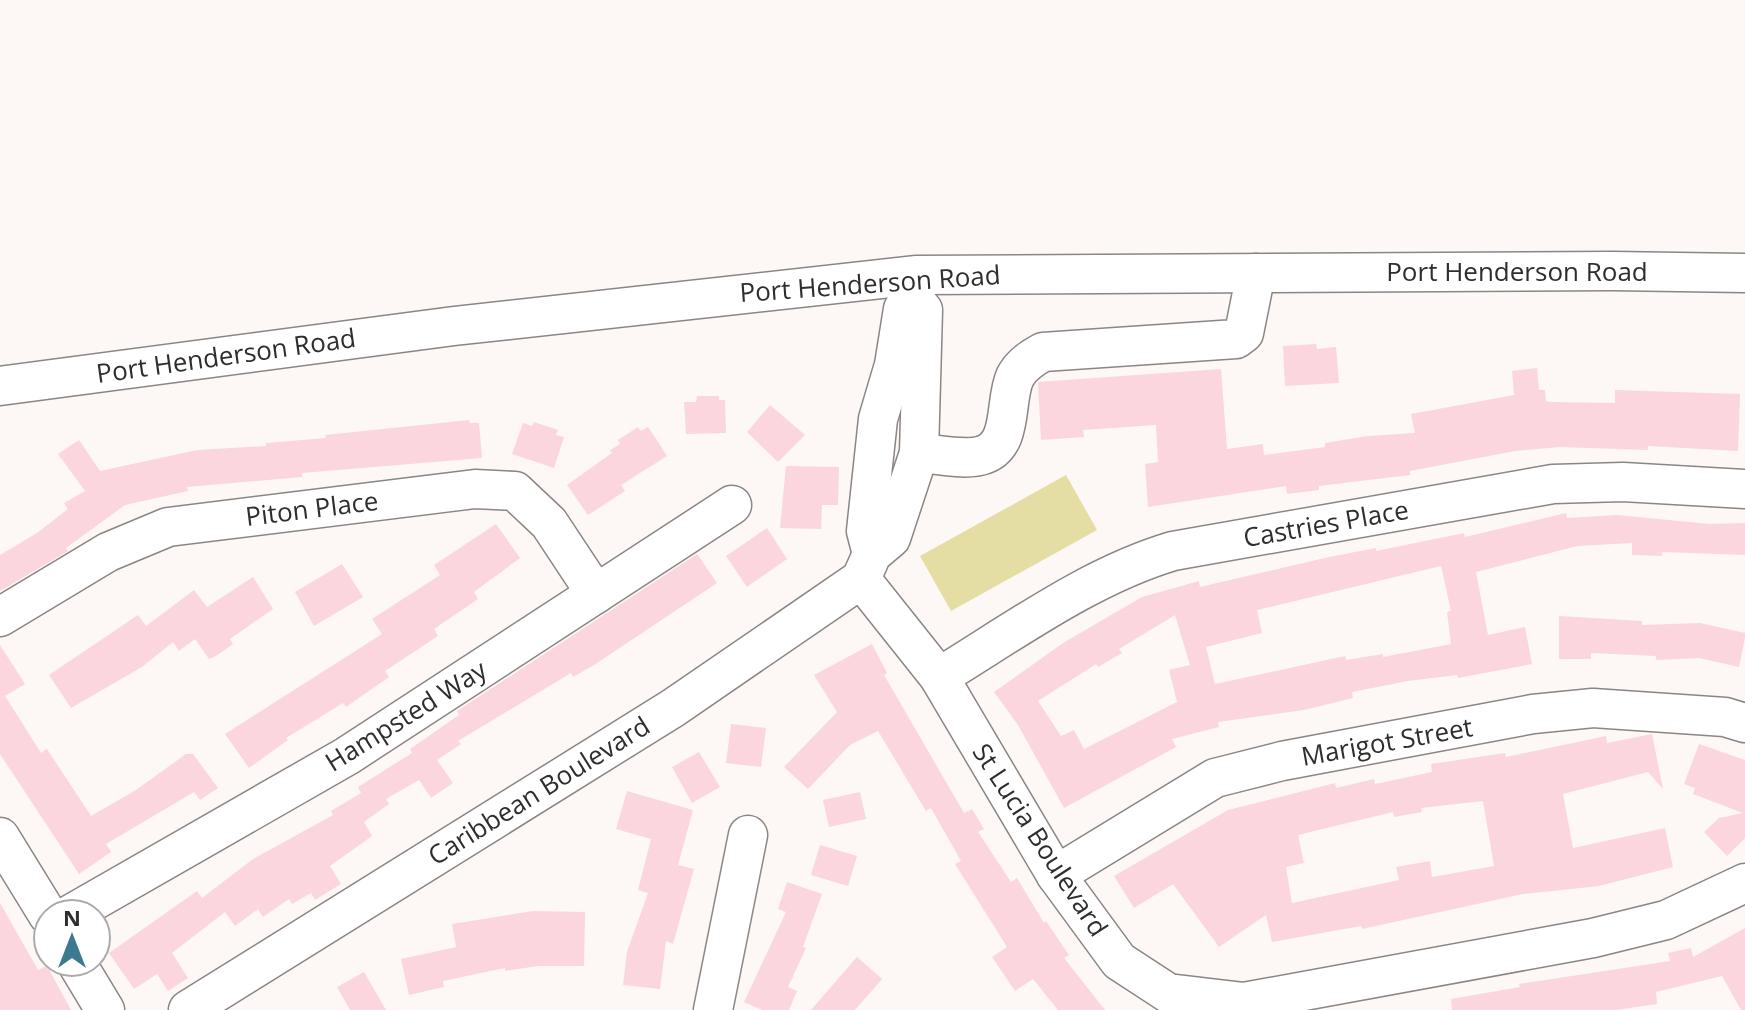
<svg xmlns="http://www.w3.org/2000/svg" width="1745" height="1010" font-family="'Open Sans',sans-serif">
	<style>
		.green { fill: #e4dea4 }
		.building { fill: #fbd6df; fill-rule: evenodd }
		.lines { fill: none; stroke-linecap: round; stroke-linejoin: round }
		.minor-casing { stroke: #8b8684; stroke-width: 41 }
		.minor { stroke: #fff; stroke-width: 38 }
		.labels { text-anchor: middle; stroke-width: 7; stroke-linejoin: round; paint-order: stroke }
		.street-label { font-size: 26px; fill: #302e2d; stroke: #fff }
	</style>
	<rect width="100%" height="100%" fill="#fdf7f5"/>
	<polygon class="green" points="1066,475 1097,530 951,611 920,556"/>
	<g class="building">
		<polygon points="1316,344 1317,349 1336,347 1339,383 1285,386 1283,346"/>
		<polygon points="1537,368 1539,390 1545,390 1546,401 1550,402 1615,403 1615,390 1740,394 1738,451 1648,446 1648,450 1560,447 1515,451 1410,471 1410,475 1319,486 1319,490 1287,494 1286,486 1148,507 1145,464 1158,462 1156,425 1083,430 1084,437 1041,440 1038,382 1221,369 1227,449 1263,444 1264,455 1325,447 1325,443 1368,436 1415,433 1411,414 1514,395 1512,371"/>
		<polygon points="697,396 719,396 719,400 725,400 726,433 686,434 684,402 696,402"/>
		<polygon points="770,405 805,435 778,462 747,432"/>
		<polygon points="469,420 470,423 479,423 482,458 302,473 302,477 187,487 188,491 125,505 66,548 68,551 0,591 0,555 37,533 68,509 64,503 85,491 58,454 79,440 100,471 197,450 266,446 266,443 326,438 325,435"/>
		<polygon points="534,422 558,430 556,435 564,437 554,468 512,454 523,423 532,426"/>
		<polygon points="638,427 641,431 648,427 667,456 621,485 625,491 588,515 567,485 612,453 610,450 620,444 618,440"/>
		<polygon points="786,466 839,467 838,505 822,505 821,529 780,528"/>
		<path d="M 1566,513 L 1567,518 L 1617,515 L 1710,524 L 1745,523 L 1745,555 L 1662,552 L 1662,556 L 1632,555 L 1632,543 L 1577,546 L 1476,572 L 1488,635 L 1525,627 L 1532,664 L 1458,678 L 1457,675 L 1408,681 L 1352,692 L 1353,698 L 1304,710 L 1218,722 L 1219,727 L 1172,739 L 1176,747 L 1064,808 L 1018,725 L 994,692 L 1063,643 L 1142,597 L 1199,581 L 1200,587 L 1329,557 L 1376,548 L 1376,551 L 1464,533 L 1465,537 ZM 1441,566 L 1451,611 L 1447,612 L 1451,644 L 1383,657 L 1383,654 L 1346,660 L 1345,656 L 1215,684 L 1206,647 L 1262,633 L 1257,610 ZM 1175,615 L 1190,665 L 1169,670 L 1177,702 L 1084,749 L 1074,730 L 1061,736 L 1038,701 L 1096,664 L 1098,667 L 1122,653 L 1119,649 Z"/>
		<polygon points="496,524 520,558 474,592 478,599 434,629 438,636 385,671 389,677 346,707 343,703 286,738 288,740 249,768 225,734 382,634 372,619 440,575 434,565"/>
		<polygon points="767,528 787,559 747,587 726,556"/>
		<polygon points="697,554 717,583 594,665 573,677 571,673 458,741 461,744 437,760 453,783 431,798 419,780 386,799 389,804 364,822 372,836 330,866 341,884 315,900 311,893 292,904 289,899 263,917 258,909 235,926 225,912 172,953 188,978 168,991 157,974 134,989 109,953 197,891 202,898 253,859 333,815 331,811 361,793 358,787 412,753 410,749 459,715 457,711"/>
		<polygon points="342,564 363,597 314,626 295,592"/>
		<polygon points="253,577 273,609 230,639 233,644 216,656 209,659 195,639 179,651 173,642 142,667 71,708 49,675 138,615 146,626 194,590 207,607"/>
		<polygon points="1559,616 1642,621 1642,625 1700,623 1745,633 1745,638 1739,667 1699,658 1656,660 1656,656 1591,653 1591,659 1559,659"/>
		<polygon points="872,644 887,673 884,675 964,813 972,809 984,829 978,832 1011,882 1017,878 1044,923 1046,921 1069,955 1064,958 1105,1010 1058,1010 1033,979 1015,991 992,957 1007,947 955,864 961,861 931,808 926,811 878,731 850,745 808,789 784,767 837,712 814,675"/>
		<polygon points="0,645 25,684 5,696 41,753 47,749 91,816 136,790 186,754 193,754 218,788 200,800 194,792 106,844 111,852 79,874 0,754"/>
		<polygon points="731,724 766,728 761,767 726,763"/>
		<path d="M 1652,734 L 1663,789 L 1648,772 L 1563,794 L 1573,848 L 1665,828 L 1673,867 L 1599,886 L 1523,894 L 1362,929 L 1361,926 L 1272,942 L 1266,915 L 1219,947 L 1173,884 L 1134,908 L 1114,876 L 1228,810 L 1335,783 L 1336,788 L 1374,779 L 1375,784 L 1432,772 L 1431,764 L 1505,753 L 1506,757 L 1606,736 L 1607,743 ZM 1483,801 L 1494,866 L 1432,877 L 1430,861 L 1396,867 L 1399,880 L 1292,903 L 1286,867 L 1304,863 L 1298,835 L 1393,812 L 1394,817 L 1422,812 L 1421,808 Z"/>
		<polygon points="1699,744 1745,760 1745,838 1727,856 1704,832 1719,818 1743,813 1693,794 1695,788 1684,784"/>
		<polygon points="699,752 720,787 692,803 672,767"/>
		<polygon points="627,791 693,810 678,865 694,869 673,944 666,941 660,989 623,985 627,952 648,893 638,890 651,839 616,829"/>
		<polygon points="860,792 866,819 829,827 823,800"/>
		<polygon points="820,845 857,856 848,886 811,875"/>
		<polygon points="787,882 822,894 803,947 806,948 788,987 797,991 789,1010 762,1010 744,1002 786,912 778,909"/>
		<polygon points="0,903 38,970 47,966 71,1010 0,1010"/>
		<polygon points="533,911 585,912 584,966 538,966 505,971 505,968 443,981 444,987 409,995 401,959 456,947 452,924"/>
		<polygon points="1745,928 1745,1010 1741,1010 1722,976 1656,992 1657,1004 1616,1010 1452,1010 1451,999 1520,987 1519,984 1670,961 1668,953 1691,948 1693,957"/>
		<polygon points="857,957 882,979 855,1010 811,1010"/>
		<polygon points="364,972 386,1010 350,1010 337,987"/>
	</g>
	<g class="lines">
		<g class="minor-casing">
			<g id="minor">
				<polyline points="0,386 454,326 917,275 1612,271 1745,273"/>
				<path d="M 919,453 C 937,454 966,461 983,455 C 1014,445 1004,401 1015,377 C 1021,365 1032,358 1043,352 L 1236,339 L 1244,333 L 1256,273"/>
				<polyline points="872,554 866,531 878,419 894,365 903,309"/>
				<polyline points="861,579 939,677 1056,875 1119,961 1168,993 1244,1002 1593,938 1666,920 1745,883"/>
				<polyline points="0,617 108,552 168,527 475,489 515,491 549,523 596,594"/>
				<path d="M 939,677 C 1013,632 1089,576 1173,551 L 1553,484 L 1623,482 L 1745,489"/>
				<polyline points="0,837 48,915"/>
				<polyline points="1056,875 1215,778 1282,761 1533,714 1593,708 1725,717 1745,723"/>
				<polyline points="71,914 347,756 732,505"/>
				<polyline points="76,962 105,1010"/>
				<polyline points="188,1010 673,708 861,579 872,554 891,538 919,453 923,310 913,298"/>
				<polyline points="713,1010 748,835"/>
			</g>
		</g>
		<use href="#minor" class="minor"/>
	</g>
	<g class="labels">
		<g class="street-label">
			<text x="1517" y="281">Port Henderson Road</text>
			<text transform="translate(870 284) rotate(-4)" y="9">Port Henderson Road</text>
			<text transform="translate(226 356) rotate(-8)" y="9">Port Henderson Road</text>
			<text transform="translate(312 509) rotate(-7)" y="9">Piton Place</text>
			<text transform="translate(1326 524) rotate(-10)" y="9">Castries Place</text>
			<text transform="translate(406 716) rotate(-32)" y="9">Hampsted Way</text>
			<text transform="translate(1387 742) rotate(-10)" y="9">Marigot Street</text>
			<text transform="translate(539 791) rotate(-32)" y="9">Caribbean Boulevard</text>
			<text transform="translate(1040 840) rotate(57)" y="9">St Lucia Boulevard</text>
		</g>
	</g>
	<g transform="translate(72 938)"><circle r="38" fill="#ffffff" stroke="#acabab" stroke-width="2"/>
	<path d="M0-6L14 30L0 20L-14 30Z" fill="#3c788f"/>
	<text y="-12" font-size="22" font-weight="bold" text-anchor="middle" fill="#302e2d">N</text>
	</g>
</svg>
